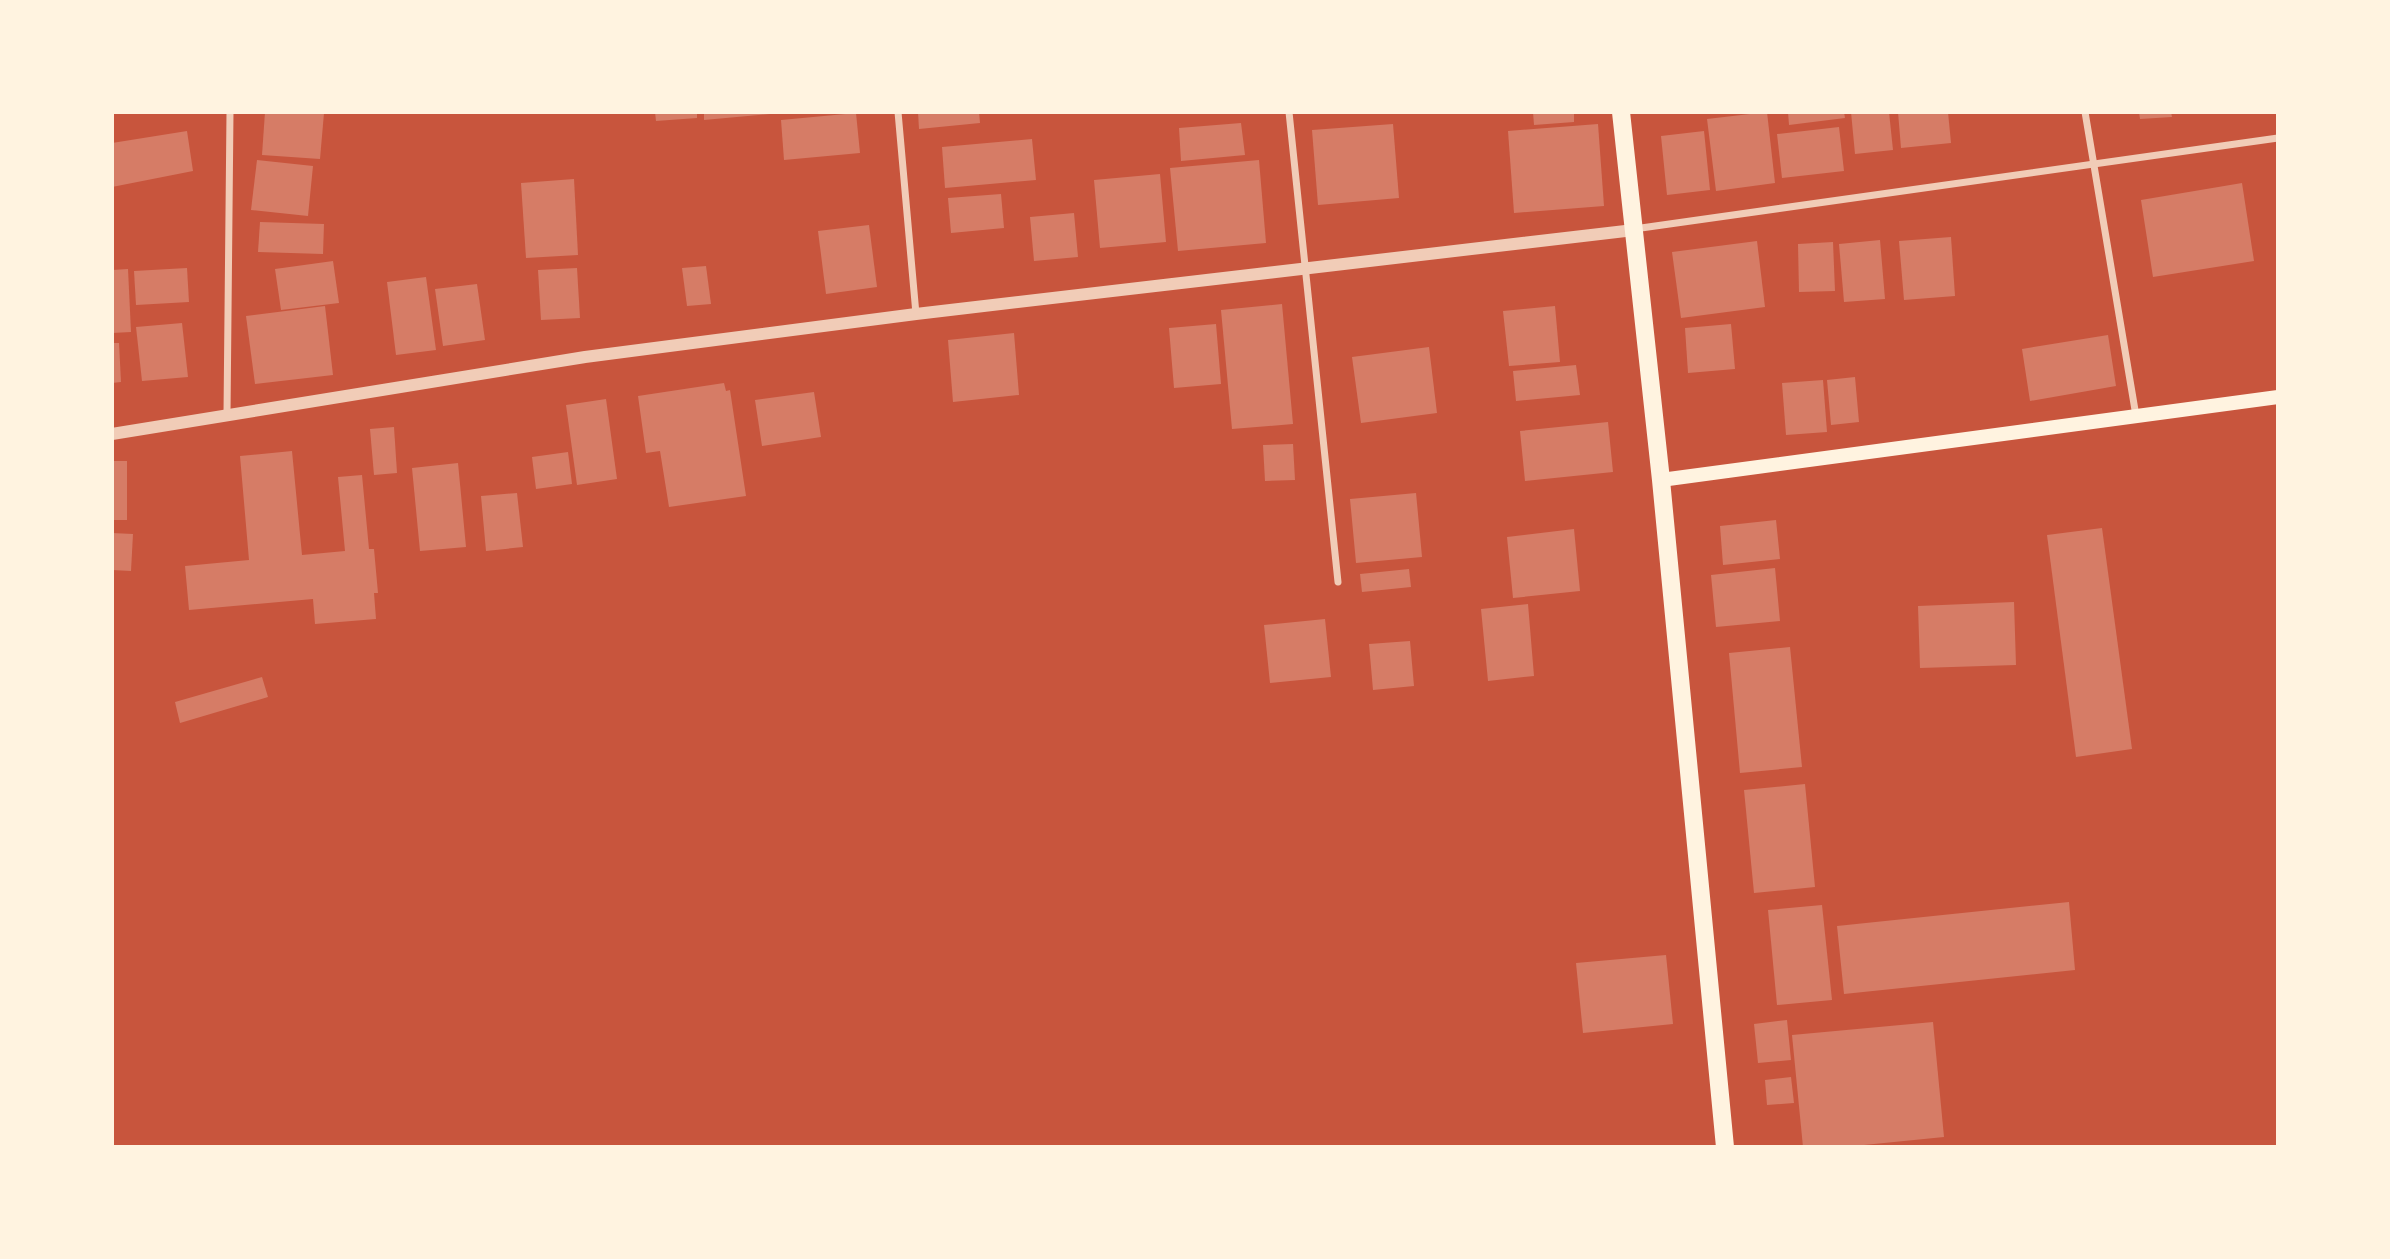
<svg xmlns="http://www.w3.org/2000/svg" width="2390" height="1259" font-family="Bitter,serif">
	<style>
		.building { fill: #d67c66 }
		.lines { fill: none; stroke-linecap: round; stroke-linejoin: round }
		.minor { stroke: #f1ccb7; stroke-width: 7 }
		.tertiary { stroke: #f1ccb7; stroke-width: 12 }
		.secondary { stroke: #fff3e0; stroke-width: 14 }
		.primary { stroke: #fff3e0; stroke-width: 18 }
	</style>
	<rect width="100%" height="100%" fill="#c8553d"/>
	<g class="building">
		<polygon points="265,112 324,113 320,159 262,155"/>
		<polygon points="655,112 697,112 697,118 656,121"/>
		<polygon points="704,112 770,112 770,114 704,120"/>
		<polygon points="918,112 979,112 980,123 919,129"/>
		<polygon points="1533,112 1574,112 1574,122 1534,125"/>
		<polygon points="1767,112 1775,183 1716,191 1707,119"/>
		<polygon points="1788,112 1844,112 1845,118 1789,125"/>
		<polygon points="1851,112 1889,112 1893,150 1855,154"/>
		<polygon points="1898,112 1948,112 1951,143 1901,148"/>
		<polygon points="2139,112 2171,112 2172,117 2140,119"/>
		<polygon points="856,113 860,153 784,160 781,120"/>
		<polygon points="1241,123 1245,155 1181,161 1179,128"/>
		<polygon points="1393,124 1399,198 1318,205 1312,130"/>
		<polygon points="1598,124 1604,206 1514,213 1508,131"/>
		<polygon points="1839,127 1844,171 1782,178 1777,134"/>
		<polygon points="187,131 193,171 112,187 112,143"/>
		<polygon points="1704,131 1710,190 1667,195 1661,136"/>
		<polygon points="1032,139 1036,180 945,188 942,147"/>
		<polygon points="257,160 313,166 308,216 251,210"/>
		<polygon points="1259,160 1266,243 1178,251 1170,168"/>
		<polygon points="1160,174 1166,242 1100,248 1094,180"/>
		<polygon points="574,179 578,255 526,258 521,183"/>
		<polygon points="2242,183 2254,261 2153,277 2141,200"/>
		<polygon points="1001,194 1004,228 951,233 948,198"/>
		<polygon points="1074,213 1078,257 1034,261 1030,217"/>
		<polygon points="260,222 324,224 323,254 258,252"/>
		<polygon points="869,225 877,287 826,294 818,231"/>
		<polygon points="1951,237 1955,296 1904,300 1899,241"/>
		<polygon points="1880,240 1885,299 1844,302 1839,244"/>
		<polygon points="1757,241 1765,307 1681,318 1672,252"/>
		<polygon points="1833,242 1835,291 1799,292 1798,244"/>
		<polygon points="333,261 339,303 281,310 275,269"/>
		<polygon points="706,266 711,304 687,306 682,268"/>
		<polygon points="187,268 189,302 136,305 134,271"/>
		<polygon points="577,268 580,318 541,320 538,270"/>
		<polygon points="128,269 131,332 112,333 112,270"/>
		<polygon points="426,277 436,350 396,355 387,282"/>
		<polygon points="477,284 485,340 443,346 435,289"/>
		<polygon points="1282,304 1293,424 1232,429 1221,310"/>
		<polygon points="325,306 333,375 255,384 246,316"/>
		<polygon points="1555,306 1560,362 1509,366 1503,311"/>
		<polygon points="182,323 188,377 142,381 136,327"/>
		<polygon points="1216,324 1221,384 1174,388 1169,328"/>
		<polygon points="1731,324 1735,369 1688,373 1685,328"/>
		<polygon points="1014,333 1019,395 953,402 948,340"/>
		<polygon points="2108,335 2116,386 2030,401 2022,349"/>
		<polygon points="112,343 119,343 121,382 112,383"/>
		<polygon points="1429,347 1437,413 1361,423 1352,357"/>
		<polygon points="1576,365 1580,395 1516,401 1513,371"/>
		<polygon points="1855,377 1859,422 1831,425 1827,380"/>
		<polygon points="1823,380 1827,432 1786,435 1782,383"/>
		<polygon points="724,383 726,391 730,390 746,496 669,507 660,451 646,453 638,396"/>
		<polygon points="814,392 821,437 762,446 755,400"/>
		<polygon points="606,399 617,479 577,485 566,405"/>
		<polygon points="1608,422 1613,472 1525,481 1520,431"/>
		<polygon points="394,427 397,473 374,475 370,429"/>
		<polygon points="1293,444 1295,480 1265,481 1263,445"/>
		<polygon points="292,451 302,555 345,551 338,477 362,475 369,549 374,549 378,593 374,593 376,619 315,624 313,599 189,610 185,566 249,560 240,456"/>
		<polygon points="568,452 572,484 536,489 532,457"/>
		<rect x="112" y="461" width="15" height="59"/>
		<polygon points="458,463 466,547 420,551 412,468"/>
		<polygon points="517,493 523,547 486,551 481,496"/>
		<polygon points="1416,493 1422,557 1356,563 1350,499"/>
		<polygon points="1776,520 1780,559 1723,565 1720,526"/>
		<polygon points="2102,528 2132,749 2076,757 2047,535"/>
		<polygon points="1574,529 1580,591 1513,598 1507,537"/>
		<polygon points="112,533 133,534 131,571 112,570"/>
		<polygon points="1775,568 1780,621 1716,627 1711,575"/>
		<polygon points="1409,569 1411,587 1362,592 1360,574"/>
		<polygon points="2014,602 2016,665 1920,668 1918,606"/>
		<polygon points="1528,604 1534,676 1488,681 1481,609"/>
		<polygon points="1325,619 1331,677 1270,683 1264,625"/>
		<polygon points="1410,641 1414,686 1373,690 1369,644"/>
		<polygon points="1790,647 1802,767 1740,773 1729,653"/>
		<polygon points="262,677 268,697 180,723 175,702"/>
		<polygon points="1805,784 1815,887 1754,893 1744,790"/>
		<polygon points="2069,902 2075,970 1844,994 1837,926"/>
		<polygon points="1822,905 1832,1000 1777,1005 1768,910"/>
		<polygon points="1666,955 1673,1024 1583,1033 1576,963"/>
		<polygon points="1787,1020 1791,1060 1758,1063 1754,1024"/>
		<polygon points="1933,1022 1944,1137 1844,1147 1803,1147 1792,1035"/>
		<polygon points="1791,1077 1794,1103 1767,1105 1765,1080"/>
	</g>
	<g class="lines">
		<g class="minor">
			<polyline points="898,112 916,314"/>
			<polyline points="1289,112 1338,582"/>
			<polyline points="2085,112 2136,416"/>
			<polyline points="1634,229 2278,138"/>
			<polyline points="227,414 230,112"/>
		</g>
		<polyline class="tertiary" points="112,434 585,357 916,314 1634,230"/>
		<polyline class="secondary" points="1661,480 2278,397"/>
		<polyline class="primary" points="1621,112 1661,480 1725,1147"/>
	</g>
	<rect width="2390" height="1259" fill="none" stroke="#fff3e0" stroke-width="228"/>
</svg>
